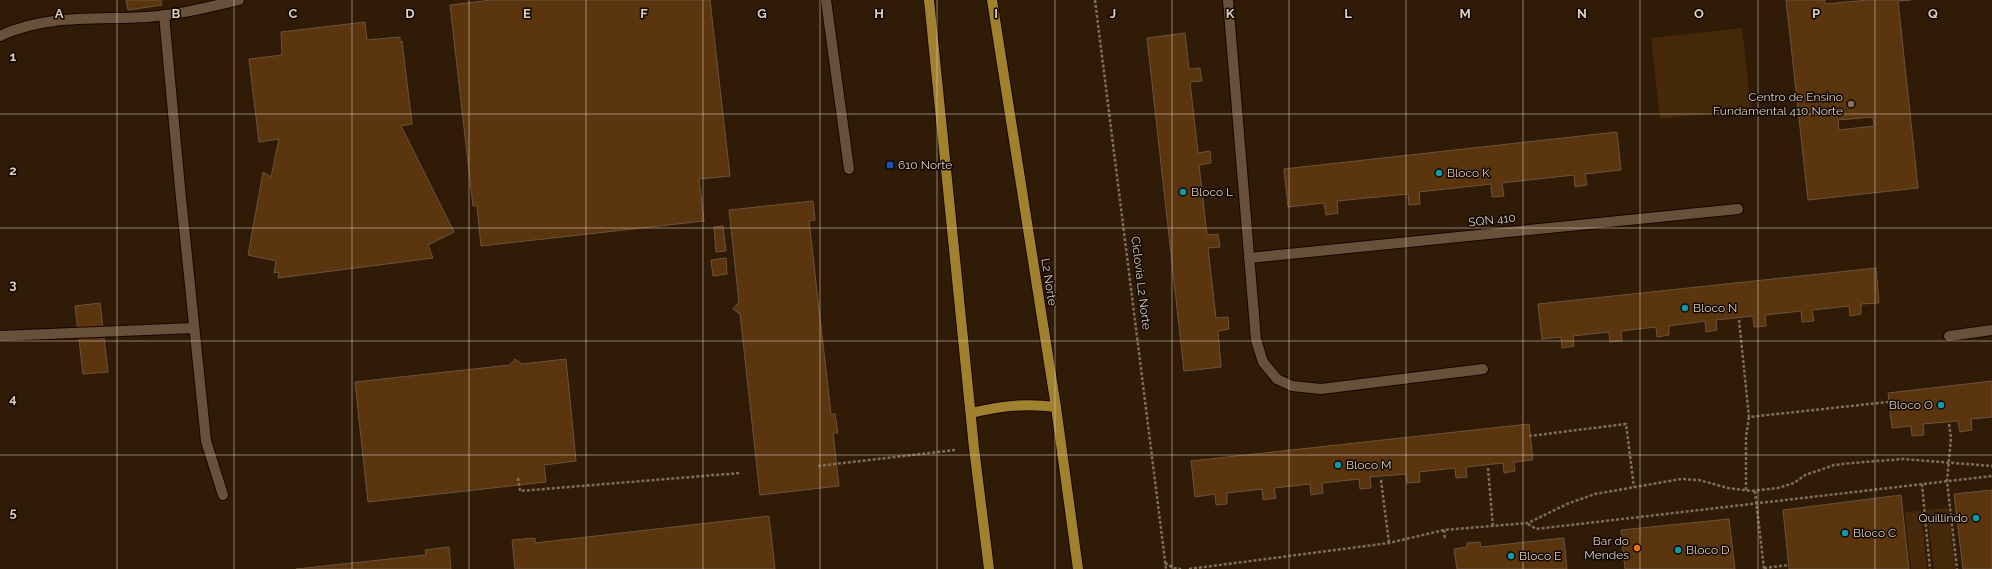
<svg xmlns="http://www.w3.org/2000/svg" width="1992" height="569" font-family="Raleway,sans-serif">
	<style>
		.green { fill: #46280b }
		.building { fill: #5a350e; stroke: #6c533e; fill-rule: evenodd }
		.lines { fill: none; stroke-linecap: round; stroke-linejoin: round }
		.minor-casing { stroke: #170500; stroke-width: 12 }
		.major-casing { stroke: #170500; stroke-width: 12 }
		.path { stroke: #7f6d5c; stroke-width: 2.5; stroke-dasharray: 3 2; stroke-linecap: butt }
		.minor { stroke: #68503b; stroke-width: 10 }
		.major { stroke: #a0812e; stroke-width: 10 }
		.grid { fill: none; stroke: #decfc3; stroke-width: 1; stroke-opacity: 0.55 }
		.education-dot { fill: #8d6e63; stroke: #110803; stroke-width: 1.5 }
		.transit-dot { fill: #1a4fb4; stroke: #110803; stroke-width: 1.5 }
		.culture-dot { fill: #0f9aa8; stroke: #110803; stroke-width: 1.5 }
		.food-dot { fill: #e8710a; stroke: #110803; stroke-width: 1.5 }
		.labels { text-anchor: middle; stroke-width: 3; stroke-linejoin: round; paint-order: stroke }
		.poi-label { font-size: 12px; fill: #decfc3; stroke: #110803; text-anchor: start }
		.street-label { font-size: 12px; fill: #decfc3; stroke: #110803 }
		.grid-label { font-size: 13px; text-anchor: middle; font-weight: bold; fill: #decfc3; stroke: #110803; stroke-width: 3; stroke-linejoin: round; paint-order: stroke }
	</style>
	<rect width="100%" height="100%" fill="#301b07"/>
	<g class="green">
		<polygon points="1742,28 1751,109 1660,119 1651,38"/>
		<polygon points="1948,508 1955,569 1934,569 1927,510"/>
		<polygon points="1921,511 1927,569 1911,569 1905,512"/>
	</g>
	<g class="building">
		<polygon points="126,0 161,0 162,5 128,10"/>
		<polygon points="492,0 710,0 730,176 699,179 704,221 481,246 477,206 473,206 450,5"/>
		<path d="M 1786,0 L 1825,0 L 1825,4 L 1868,0 L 1911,0 L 1898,1 L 1918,188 L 1808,200 ZM 1873,117 L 1874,126 L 1839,130 L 1838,120 Z"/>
		<polygon points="365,22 367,40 400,37 400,42 402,41 412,124 401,126 454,232 428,245 433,258 278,278 279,272 274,273 276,261 248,255 263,172 271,177 279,139 259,142 249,59 282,55 281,32"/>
		<polygon points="1185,33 1189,69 1200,68 1202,81 1190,82 1198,153 1210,151 1211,163 1199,165 1207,235 1218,234 1220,247 1208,248 1216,318 1228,317 1229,329 1218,331 1221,367 1184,371 1147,38"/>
		<polygon points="1617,132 1621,170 1585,174 1587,185 1575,187 1574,175 1502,183 1504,196 1492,197 1491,184 1419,192 1420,204 1409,205 1408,194 1337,201 1338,213 1326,215 1324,203 1288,207 1284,169"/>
		<polygon points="813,201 815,220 809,221 831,414 835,414 838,433 833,433 839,486 760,495 740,314 733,309 739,302 729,210"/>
		<polygon points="723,226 726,251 716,252 714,227"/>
		<polygon points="726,258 727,274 713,276 711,260"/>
		<polygon points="1876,268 1879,303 1861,304 1861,314 1850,316 1849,306 1812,310 1814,321 1802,322 1801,311 1765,315 1766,326 1754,327 1753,316 1716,320 1717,330 1706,332 1705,321 1669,326 1669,335 1657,337 1656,327 1621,331 1622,341 1610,342 1609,332 1573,336 1574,346 1562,348 1561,337 1542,339 1538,304"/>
		<polygon points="100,303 108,372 83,374 75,306"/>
		<polygon points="515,359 522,364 566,359 576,461 544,465 546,482 368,502 355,382 510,365"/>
		<polygon points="1992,381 1992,417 1971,419 1972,430 1960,432 1958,421 1923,424 1924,435 1912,436 1911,426 1892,428 1888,393"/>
		<polygon points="1529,424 1533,460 1514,462 1515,471 1504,473 1503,463 1466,467 1467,477 1456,478 1455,468 1419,472 1420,482 1407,483 1406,474 1370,477 1371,488 1360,489 1359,479 1322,483 1323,493 1311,495 1310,484 1274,488 1276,498 1263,500 1262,489 1227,493 1227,504 1216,505 1215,494 1195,497 1191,461"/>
		<polygon points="1992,490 1992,569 1963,569 1954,494"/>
		<polygon points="1901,495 1909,569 1789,569 1783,510"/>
		<polygon points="769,516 775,569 515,569 512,540 535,538 535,543"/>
		<polygon points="1729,519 1735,569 1625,569 1621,530"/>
		<polygon points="1564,538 1567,569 1457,569 1454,549 1467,547 1467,543 1480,542 1481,547"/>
		<polygon points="449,547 451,569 296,569 426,555 425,550"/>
	</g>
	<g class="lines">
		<g class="minor-casing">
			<g id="minor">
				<polyline points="826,0 849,169"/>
				<polyline points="1228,0 1256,340 1263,362 1277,379 1292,386 1321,389 1483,369"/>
				<polyline points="164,15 180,188 206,441 223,495"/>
				<path d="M 0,36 C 46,14 97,20 147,17 C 178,15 209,7 239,0"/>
				<polyline points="1249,258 1738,209"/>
				<polyline points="0,336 194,328"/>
				<polyline points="1949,336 1992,330"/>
			</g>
		</g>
		<g class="major-casing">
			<g id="major">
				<polyline points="929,0 974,448 989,569"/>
				<polyline points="992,0 1056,407 1078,569"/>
				<path d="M 971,413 C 1001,406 1024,403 1056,407"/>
			</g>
		</g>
		<g class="path">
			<polyline points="1095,0 1166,569"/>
			<polyline points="1739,320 1749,417 1888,402"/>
			<polyline points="1949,424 1951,438 1947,481 1957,569"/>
			<polyline points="1529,436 1626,424 1634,487"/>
			<polyline points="818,466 955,450"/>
			<polyline points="1488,468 1493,527"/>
			<polyline points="518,478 520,491 740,473"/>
			<polyline points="1381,480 1389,543"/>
			<polyline points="1922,484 1930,569"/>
			<polyline points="1746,490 1746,437 1749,417"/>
			<polyline points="1755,491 1764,569"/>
			<polyline points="1528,524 1536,529 1992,476"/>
			<polyline points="1444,530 1445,540"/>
			<polyline points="1165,563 1174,568 1181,569"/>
			<polyline points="1764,568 1789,565"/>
			<polyline points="1189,569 1389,543 1444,530 1528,523 1567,504 1595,494 1681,479 1699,480 1728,488 1751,491 1778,488 1794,483 1805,475 1820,470 1834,465 1852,463 1903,459 1992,466"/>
		</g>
		<use href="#minor" class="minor"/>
		<use href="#major" class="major"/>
	</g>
	<path class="grid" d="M 117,0 L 117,569M 234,0 L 234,569M 352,0 L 352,569M 469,0 L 469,569M 586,0 L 586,569M 703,0 L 703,569M 820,0 L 820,569M 937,0 L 937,569M 1055,0 L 1055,569M 1172,0 L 1172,569M 1289,0 L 1289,569M 1406,0 L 1406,569M 1523,0 L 1523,569M 1640,0 L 1640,569M 1758,0 L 1758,569M 1875,0 L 1875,569M 0,114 L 1992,114M 0,228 L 1992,228M 0,341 L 1992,341M 0,455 L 1992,455"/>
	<circle class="education-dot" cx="1851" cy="104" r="4"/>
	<rect class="transit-dot" x="886" y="161" width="8" height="8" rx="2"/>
	<g class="culture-dot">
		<circle cx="1439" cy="173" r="4"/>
		<circle cx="1183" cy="192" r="4"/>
		<circle cx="1685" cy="308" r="4"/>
		<circle cx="1941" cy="405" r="4"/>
		<circle cx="1338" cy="465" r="4"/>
		<circle cx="1976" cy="518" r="4"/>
		<circle cx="1845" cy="533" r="4"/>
		<circle cx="1678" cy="550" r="4"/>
		<circle cx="1511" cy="556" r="4"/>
	</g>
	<circle class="food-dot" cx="1637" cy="548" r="4"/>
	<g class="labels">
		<g class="poi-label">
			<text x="1843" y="101" text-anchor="end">Centro de Ensino<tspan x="1843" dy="14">Fundamental 410 Norte</tspan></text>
			<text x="898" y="169">610 Norte</text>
			<text x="1447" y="177">Bloco K</text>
			<text x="1191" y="196">Bloco L</text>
			<text x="1693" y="312">Bloco N</text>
			<text x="1933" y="409" text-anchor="end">Bloco O</text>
			<text x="1346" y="469">Bloco M</text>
			<text x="1968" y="522" text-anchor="end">Quillindo</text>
			<text x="1853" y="537">Bloco C</text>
			<text x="1629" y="545" text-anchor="end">Bar do<tspan x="1629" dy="14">Mendes</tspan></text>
			<text x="1686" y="554">Bloco D</text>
			<text x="1519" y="560">Bloco E</text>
		</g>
		<g class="street-label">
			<text transform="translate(1492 220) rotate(-6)" y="4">SQN 410</text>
			<text transform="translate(1049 282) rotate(81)" y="4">L2 Norte</text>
			<text transform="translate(1141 283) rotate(83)" y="4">Ciclovia L2 Norte</text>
		</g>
	</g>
	<g class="grid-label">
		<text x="59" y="18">A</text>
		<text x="176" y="18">B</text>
		<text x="293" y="18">C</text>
		<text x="410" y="18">D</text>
		<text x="527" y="18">E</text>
		<text x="644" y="18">F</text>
		<text x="762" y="18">G</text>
		<text x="879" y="18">H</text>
		<text x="996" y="18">I</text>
		<text x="1113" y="18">J</text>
		<text x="1230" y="18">K</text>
		<text x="1348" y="18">L</text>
		<text x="1465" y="18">M</text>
		<text x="1582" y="18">N</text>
		<text x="1699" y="18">O</text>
		<text x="1816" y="18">P</text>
		<text x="1933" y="18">Q</text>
		<text x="13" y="61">1</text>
		<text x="13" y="175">2</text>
		<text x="13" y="289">3</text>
		<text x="13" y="403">4</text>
		<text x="13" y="517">5</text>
	</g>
</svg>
